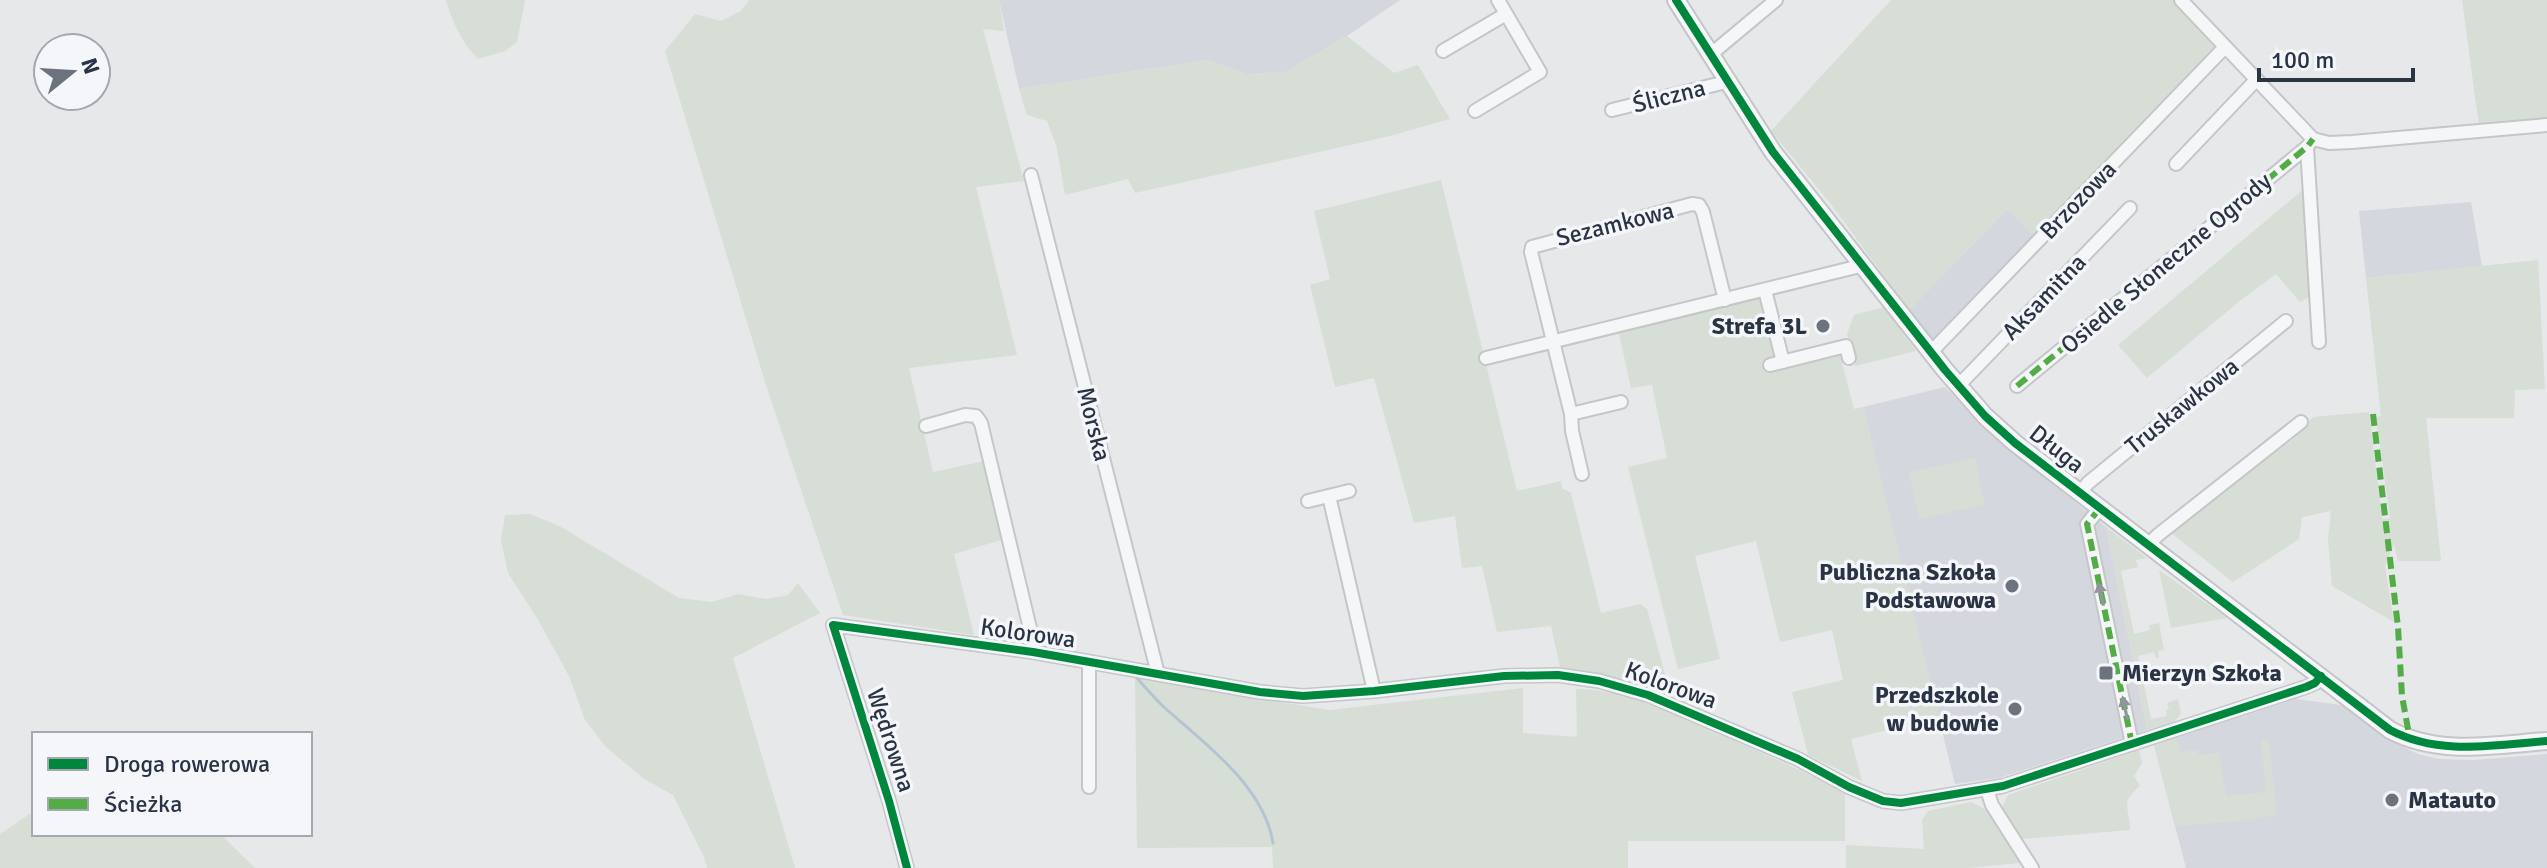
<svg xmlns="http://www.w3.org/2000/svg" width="2547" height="868" font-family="Signika,sans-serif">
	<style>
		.built { fill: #d4d7dd }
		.green { fill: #d6ded6 }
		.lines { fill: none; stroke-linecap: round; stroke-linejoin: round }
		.stream { stroke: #b4c4d5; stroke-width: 3 }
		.street-casing { stroke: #c4c6c8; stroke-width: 16 }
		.secondary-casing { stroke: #c4c6c8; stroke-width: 20 }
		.street { stroke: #f5f6f7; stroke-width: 12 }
		.secondary { stroke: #f8f8f8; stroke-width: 16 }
		.quiet { stroke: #54ac47; stroke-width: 6; stroke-dasharray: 12 6; stroke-linecap: butt }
		.cycleway-casing { stroke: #f4f6f9; stroke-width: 13 }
		.cycleway { stroke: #00873e; stroke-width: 8 }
		.oneway { fill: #90959e }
		.poi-dot { fill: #6c737f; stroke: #f4f6f9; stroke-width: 3 }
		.labels { text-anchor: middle; stroke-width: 7; stroke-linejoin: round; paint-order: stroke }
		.street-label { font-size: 24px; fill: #2b3445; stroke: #f4f6f9 }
		.poi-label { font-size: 24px; font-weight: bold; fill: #2b3445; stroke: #f4f6f9; text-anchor: end }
	</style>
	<rect width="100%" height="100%" fill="#e6e8ea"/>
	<g class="built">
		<polygon points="999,0 1400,0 1347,36 1285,72 1246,74 1208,60 1019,89"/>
		<polygon points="2471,202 2482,266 2366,278 2359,211"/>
		<polygon points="2007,209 2042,243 1940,349 1909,310"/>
		<polygon points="1945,387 1996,438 2106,527 2147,730 1999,778 1955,784 1863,407"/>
		<polygon points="2296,699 2341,705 2391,741 2418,754 2439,759 2474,760 2547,754 2547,868 2186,868 2154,745"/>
	</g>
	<g class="green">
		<path d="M 446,0 L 525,0 L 517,42 L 505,51 L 478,59 C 462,43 452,22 446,0 Z"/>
		<polygon points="749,0 999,0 1004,31 983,29 1024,181 976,187 1017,355 909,368 933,472 985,461 1001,540 954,554 974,635 843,615 766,385 665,51 695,14 721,21 741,11"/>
		<polygon points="1891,0 2174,0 2224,55 2042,243 2007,209 1909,310 1830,203 1771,131"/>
		<polygon points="2462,0 2547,0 2547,119 2479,126"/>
		<polygon points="1347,36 1394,73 1418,65 1450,119 1386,137 1135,193 1128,179 1065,195 1057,148 1047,121 1027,115 1019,89 1209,60 1246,74 1285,72"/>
		<polygon points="1441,180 1517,491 1561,481 1562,488 1571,493 1601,613 1640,604 1647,609 1670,692 1578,671 1561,671 1551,626 1497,632 1482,566 1462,568 1455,516 1414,523 1374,378 1335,387 1310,285 1330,279 1314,211"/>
		<polygon points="2305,188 2312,295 2300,302 2276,274 2241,300 2147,378 2118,345"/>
		<polygon points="2538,260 2545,389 2515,390 2514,418 2426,418 2441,561 2398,561 2394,544 2385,566 2394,622 2332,586 2328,539 2331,511 2302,517 2299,539 2233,582 2170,532 2292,440 2313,417 2369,412 2382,519 2390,518 2376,417 2381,416 2366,278"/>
		<polygon points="1760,296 1778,368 1839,352 1854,409 1863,407 1939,717 1851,739 1862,781 1808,755 1792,692 1843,680 1832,630 1780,642 1756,541 1695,556 1720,659 1678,669 1628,467 1667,458 1652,385 1631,388 1619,334"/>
		<polygon points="1884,307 1916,351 1855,366 1847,334 1854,315"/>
		<polygon points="1975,458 1985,505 1919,519 1909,472"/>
		<polygon points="530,514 561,527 679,598 712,602 738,594 766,599 788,595 798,583 820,613 733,658 795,868 707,868 704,857 673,795 643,778 606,747 585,720 569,676 537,618 508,573 501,540 505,515"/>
		<polygon points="2106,527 2147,558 2136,560 2138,567 2121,571 2134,634 2150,630 2149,625 2159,623 2164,650 2158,651 2159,657 2156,658 2154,652 2138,656 2151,719 2167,716 2166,710 2169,709 2167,703 2178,699 2181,714 2173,723 2147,730"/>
		<polygon points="2159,570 2227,618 2171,628"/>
		<path d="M 1135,678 L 1329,710 L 1523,688 L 1523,733 L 1577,737 L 1576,689 C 1628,689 1676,715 1722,735 C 1764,754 1806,771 1845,794 L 1845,841 L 1628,841 L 1628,868 L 1273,868 L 1272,847 L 1137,848 Z"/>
		<polygon points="2176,737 2181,752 2197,750 2199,755 2219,752 2226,796 2266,792 2261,740 2269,740 2277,815 2242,821 2175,826 2154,745"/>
		<path d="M 2139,750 L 2142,763 L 2134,776 L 2140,786 C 2119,803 2130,807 2130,830 L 2022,839 L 2002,808 L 2008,795 Z"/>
		<polygon points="1971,802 1987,810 2020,863 1969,868 1846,868 1846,845 1924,849 1922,820 1928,811"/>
		<polygon points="34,811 34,834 220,834 255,868 0,868 0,834"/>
	</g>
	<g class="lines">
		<path class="stream" d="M 1136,677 C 1146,688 1155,699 1166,709 C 1206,744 1264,787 1273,843"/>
		<g class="street-casing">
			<g id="street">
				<polyline points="2181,0 2313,139 2329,143 2352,142 2547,125"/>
				<polyline points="1443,51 1506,14"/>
				<polyline points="1710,55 1776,0"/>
				<polyline points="1612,110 1726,82"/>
				<polyline points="1475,111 1540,72 1498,0"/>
				<polyline points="2307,147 2319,342"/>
				<polyline points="2176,164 2256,80"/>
				<polyline points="1031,175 1158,674"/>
				<polyline points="1765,290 1783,362"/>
				<polyline points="1931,352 2225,47"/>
				<polyline points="1486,358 1856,267 1861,263"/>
				<polyline points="1770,365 1846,346 1849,358"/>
				<polyline points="1958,386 2130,208"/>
				<polyline points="2017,386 2307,147 2313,139"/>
				<polyline points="1571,414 1621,402"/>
				<polyline points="926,426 965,415 976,416 981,423 1033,641 1033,652"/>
				<polyline points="1582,474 1572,431 1571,414 1531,252 1532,247 1692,204 1699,205 1703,212 1725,300"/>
				<polyline points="2080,493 2088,483 2286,321"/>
				<polyline points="1329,496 1374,691"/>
				<polyline points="1308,501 1349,491"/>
				<polyline points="2100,508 2087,524 2132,744"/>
				<polyline points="2148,545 2158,535 2301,422"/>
				<polyline points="1089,663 1089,787"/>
				<polyline points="1987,790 1992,805 2032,868"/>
				<polyline points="907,868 889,801 833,625 1033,652 1260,692 1303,696 1374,691 1504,676 1558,675 1599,681 1648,695 1798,759 1849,787 1883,801 1901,803 2003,786 2306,687 2315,683 2321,676"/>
			</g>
		</g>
		<g class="secondary-casing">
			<path id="secondary" d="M 1676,0 L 1773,152 L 1945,370 L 1985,416 L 2015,443 L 2390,730 C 2439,756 2494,745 2547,741"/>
		</g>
		<use href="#street" class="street"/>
		<use href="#secondary" class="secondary"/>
		<g class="quiet">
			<polyline points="2017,386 2307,147 2313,139"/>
			<polyline points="2373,414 2398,627 2402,696 2410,740"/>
			<polyline points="2100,508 2087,524 2132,744"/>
		</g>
		<g class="cycleway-casing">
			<g id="cycleway">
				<path d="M 1676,0 L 1773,152 L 1945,370 L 1985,416 L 2015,443 L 2390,730 C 2439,756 2494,745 2547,741"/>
				<polyline points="907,868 889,801 833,625 1033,652 1260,692 1303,696 1374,691 1504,676 1558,675 1599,681 1648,695 1798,759 1849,787 1883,801 1901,803 2003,786 2306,687 2315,683 2321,676"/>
			</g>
		</g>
		<use href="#cycleway" class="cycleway"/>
	</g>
	<defs><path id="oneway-solid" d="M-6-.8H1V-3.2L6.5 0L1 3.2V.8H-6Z" transform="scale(2)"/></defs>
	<g class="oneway">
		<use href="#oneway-solid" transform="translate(2101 594) rotate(-102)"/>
		<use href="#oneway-solid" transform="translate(2125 708) rotate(-102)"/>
	</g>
	<g class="poi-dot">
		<circle cx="1823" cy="326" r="8"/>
		<circle cx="2012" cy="586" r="8"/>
		<rect x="2098" y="665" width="16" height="16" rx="4"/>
		<circle cx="2015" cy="709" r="8"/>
		<circle cx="2392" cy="800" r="8"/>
	</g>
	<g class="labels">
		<g class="street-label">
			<text transform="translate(1669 96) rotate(-14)" y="8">Śliczna</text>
			<text transform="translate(2078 200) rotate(-46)" y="8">Brzozowa</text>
			<text transform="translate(1615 224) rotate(-14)" y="8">Sezamkowa</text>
			<text transform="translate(2166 263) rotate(-40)" y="8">Osiedle Słoneczne Ogrody</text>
			<text transform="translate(2044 297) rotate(-46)" y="8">Aksamitna</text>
			<text transform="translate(2182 406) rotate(-39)" y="8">Truskawkowa</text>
			<text transform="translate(1094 424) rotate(76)" y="8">Morska</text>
			<text transform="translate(2057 449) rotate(38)" y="8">Długa</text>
			<text transform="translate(1028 633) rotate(8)" y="8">Kolorowa</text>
			<text transform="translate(1671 685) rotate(20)" y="8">Kolorowa</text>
			<text transform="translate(891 740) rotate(72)" y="8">Wędrowna</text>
		</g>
		<g class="poi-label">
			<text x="1807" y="334">Strefa 3L</text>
			<text x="1996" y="580">Publiczna Szkoła<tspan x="1996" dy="28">Podstawowa</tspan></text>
			<text x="2122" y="681" text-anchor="start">Mierzyn Szkoła</text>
			<text x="1999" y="703">Przedszkole<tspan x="1999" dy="28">w budowie</tspan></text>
			<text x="2408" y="808" text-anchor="start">Matauto</text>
		</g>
	</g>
	<rect x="32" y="732" width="280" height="104" fill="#f4f6f9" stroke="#a4a8b1" stroke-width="2"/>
	<rect x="48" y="758" width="40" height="12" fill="#00873e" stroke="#a4a8b1" stroke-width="2"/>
	<text x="104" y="772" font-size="24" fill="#2b3445">Droga rowerowa</text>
	<rect x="48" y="798" width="40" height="12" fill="#54ac47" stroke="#a4a8b1" stroke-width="2"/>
	<text x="104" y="812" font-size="24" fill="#2b3445">Ścieżka</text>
	<g transform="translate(72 72) rotate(72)"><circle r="38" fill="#f4f6f9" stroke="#a4a8b1" stroke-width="2"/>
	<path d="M0-6L14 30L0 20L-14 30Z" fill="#6c737f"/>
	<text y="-12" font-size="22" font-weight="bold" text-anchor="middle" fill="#2b3445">N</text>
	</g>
	<path d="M2259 68v12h154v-12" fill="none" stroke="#2b3445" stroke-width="4"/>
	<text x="2271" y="68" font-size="24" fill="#2b3445" stroke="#f4f6f9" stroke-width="6" paint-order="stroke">100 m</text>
</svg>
